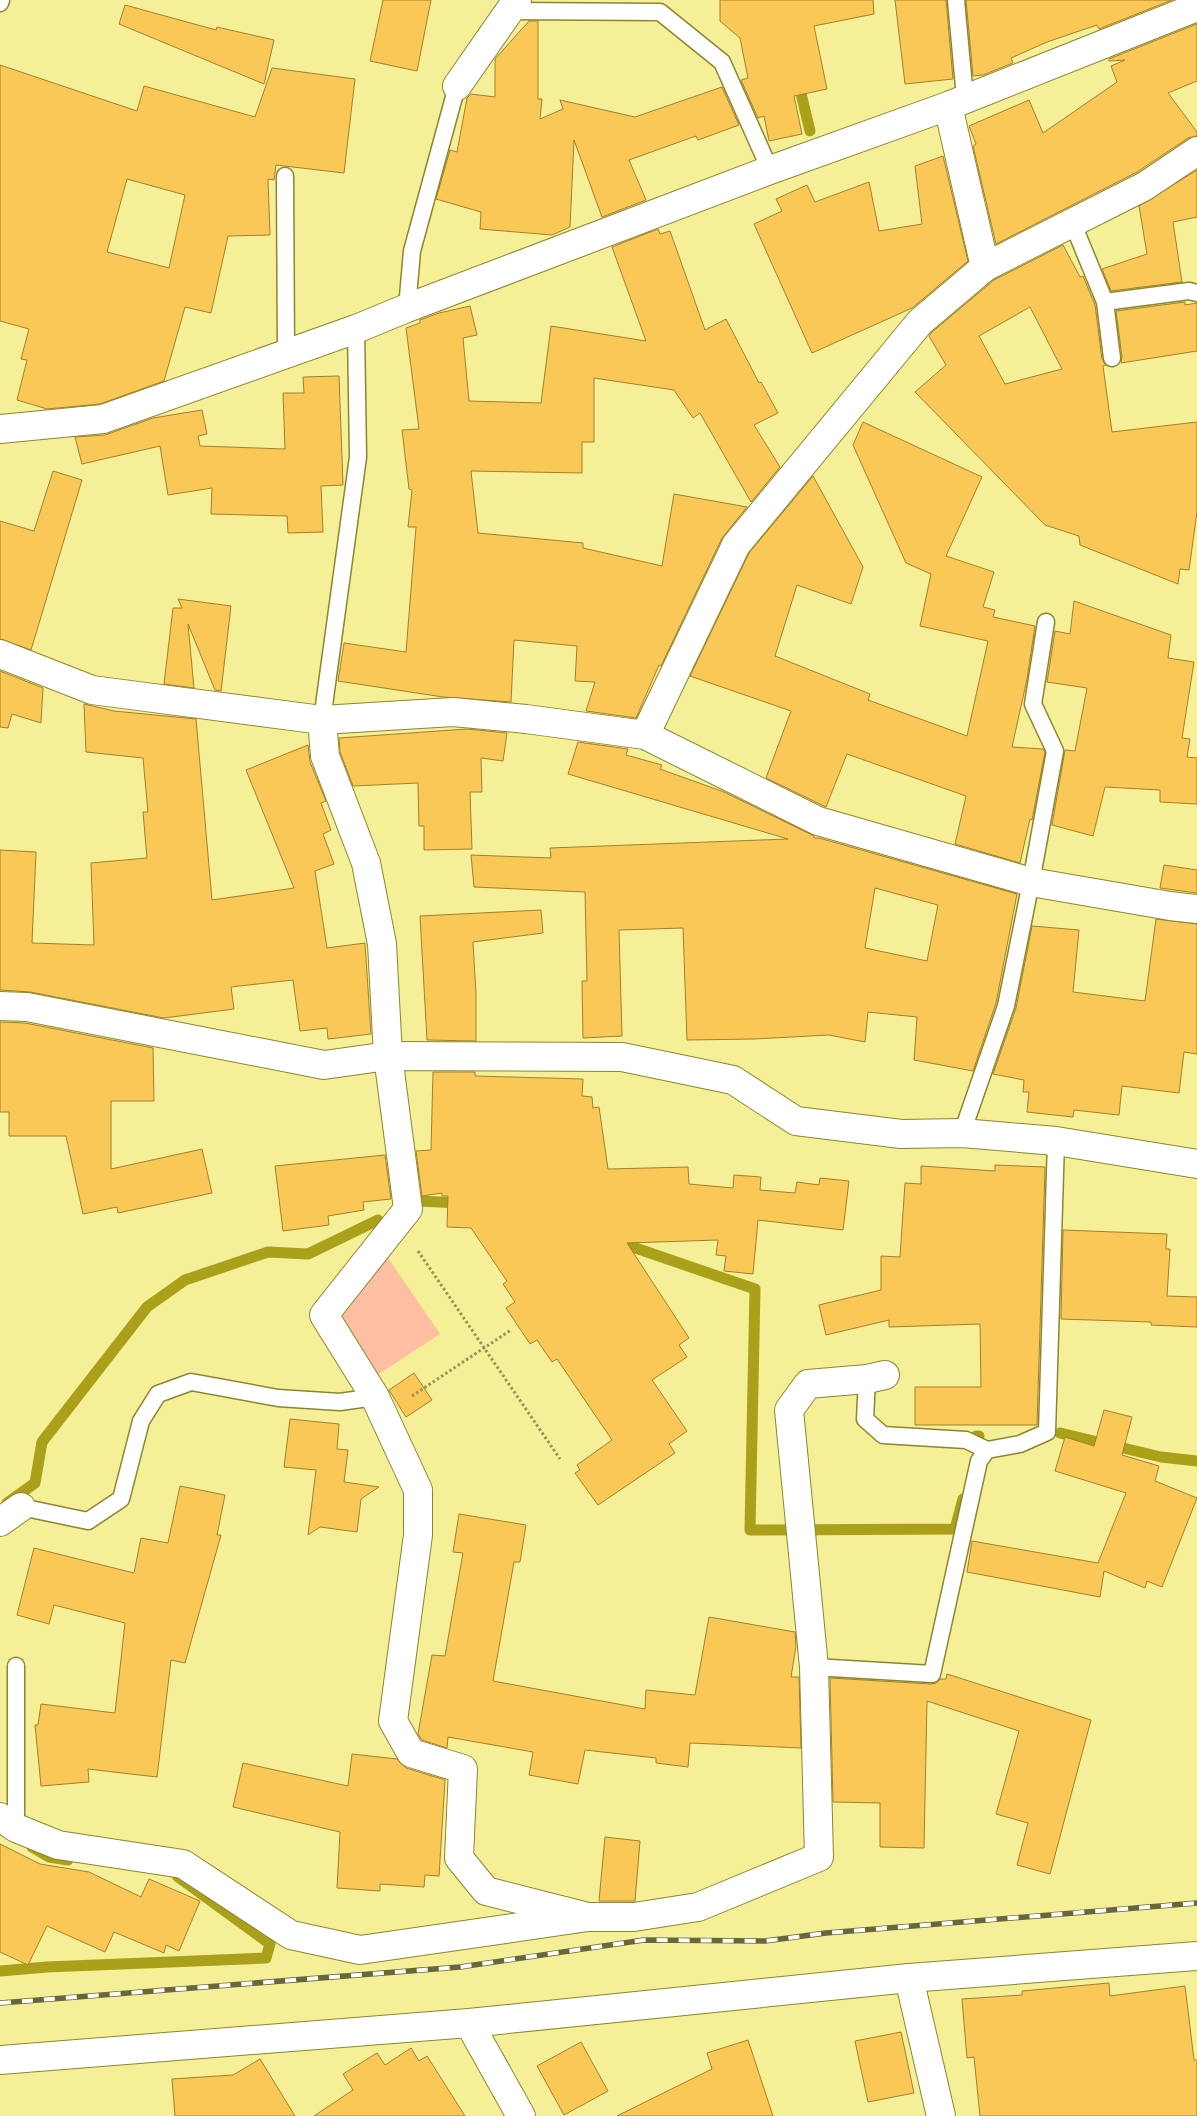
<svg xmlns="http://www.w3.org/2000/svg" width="1197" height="2116" font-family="'Fira Sans Condensed',sans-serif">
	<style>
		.green { fill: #fdbea2 }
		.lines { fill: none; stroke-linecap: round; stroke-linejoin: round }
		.stream { stroke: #aaa019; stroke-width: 11 }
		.building { fill: #fac856; stroke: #a37f2c; fill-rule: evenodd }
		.service-casing { stroke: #8c862e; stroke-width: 19 }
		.minor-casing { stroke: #8c862e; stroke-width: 30 }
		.path { stroke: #97935a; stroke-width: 3; stroke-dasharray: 2.5 2.5; stroke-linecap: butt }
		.service { stroke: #fff; stroke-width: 16 }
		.minor { stroke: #fff; stroke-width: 28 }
		.rail-casing { stroke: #69663b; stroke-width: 5.5 }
		.rail { stroke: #fff; stroke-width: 4; stroke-dasharray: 11; stroke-linecap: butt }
	</style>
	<rect width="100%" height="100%" fill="#f5ef98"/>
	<polygon class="green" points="384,1252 440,1334 376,1376 335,1315"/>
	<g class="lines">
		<g class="stream">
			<polyline points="798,81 810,131"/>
			<polyline points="418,1201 461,1203"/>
			<polyline points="617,1240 618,1242 755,1289 750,1530 955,1529 963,1499"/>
			<polyline points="1060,1433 1161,1457 1197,1461"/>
			<polyline points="976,1436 979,1436"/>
			<polyline points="7,1503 35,1483 42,1442 147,1307 185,1280 268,1252 308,1254 378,1220"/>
			<polyline points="32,1847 49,1857 68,1860"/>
			<polyline points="0,1971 47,1967 266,1958 270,1944 177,1876"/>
		</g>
	</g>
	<g class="building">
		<polygon points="383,0 431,0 417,71 370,61"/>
		<polygon points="720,0 873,0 874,14 814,26 827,89 794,96 802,134 769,141 764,116 758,118 741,80 748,78 740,38 720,21"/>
		<polygon points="895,0 946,0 953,79 905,84"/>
		<polygon points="966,0 1172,0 1099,29 1097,25 1047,42 1011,58 1013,63 983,75 973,76"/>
		<polygon points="125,5 216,30 217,27 274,40 264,84 119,24"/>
		<polygon points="529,21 538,21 538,99 542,99 540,119 563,109 560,100 635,117 722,87 739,125 698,140 696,136 629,160 646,200 602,217 574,140 570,227 552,235 480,229 481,212 436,199 450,150 457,152 467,98 471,94 495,97 495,59"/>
		<polygon points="1197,24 1197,81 1168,93 1197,132 1197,136 1188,138 1137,172 996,244 973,146 976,144 969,126 1029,100 1043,133 1117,82 1111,66 1125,60 1109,61 1109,59"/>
		<path d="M 0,65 L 137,111 L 144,86 L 255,117 L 272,68 L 355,79 L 344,173 L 276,165 L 274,180 L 268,179 L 270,235 L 228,236 L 211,313 L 185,307 L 164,381 L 100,404 L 47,409 L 17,400 L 27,360 L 21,359 L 29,329 L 0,321 ZM 127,179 L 185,195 L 169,268 L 107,252 Z"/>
		<polygon points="943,156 968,261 912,308 812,353 754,224 782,211 776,199 807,185 815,202 869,182 879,231 922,224 915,166"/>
		<polygon points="1197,170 1197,217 1173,222 1182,282 1111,291 1102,269 1147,254 1139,206"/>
		<polygon points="658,229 660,234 670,231 705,330 726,319 759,383 761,382 778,413 754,425 780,467 751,502 700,413 693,418 674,390 594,378 594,442 582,442 582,473 471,471 478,533 583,543 583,548 662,566 674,494 747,507 722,538 661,666 659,665 636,718 586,711 595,682 575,681 577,646 514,640 511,702 443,697 338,681 344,643 406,652 416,527 408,527 412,490 409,489 402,430 419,429 406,328 420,323 420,320 439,313 470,306 477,335 463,338 469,401 541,403 551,326 646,341 612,247"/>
		<path d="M 1063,245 L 1080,277 L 1083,276 L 1095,305 L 1102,359 L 1106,365 L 1103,366 L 1112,432 L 1197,422 L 1197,512 L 1189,570 L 1180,569 L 1178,584 L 1080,545 L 1079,536 L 1045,525 L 915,392 L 946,365 L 929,336 L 931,333 L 994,280 ZM 1030,307 L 1062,369 L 1005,384 L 979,336 Z"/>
		<polygon points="1185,302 1185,305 1197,303 1197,351 1121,363 1122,357 1116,311"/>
		<polygon points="339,376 343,485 321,486 323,532 288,533 287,516 211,514 212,488 168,495 160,446 82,464 75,437 105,435 153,418 202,410 207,434 198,436 200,446 285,449 283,393 304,393 303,377"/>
		<polygon points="863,422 982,477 946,556 994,572 983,607 995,610 993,617 1035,626 1027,679 1012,747 1043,749 1045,752 1032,820 1030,819 1020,863 955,844 966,796 847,754 826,807 766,778 791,711 690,676 749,553 813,476 863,567 851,604 797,585 775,656 870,694 868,700 967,736 988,641 920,626 931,574 906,563 853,445"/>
		<polygon points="53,471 82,480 31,650 0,639 0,521 34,531"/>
		<polygon points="178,599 231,606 221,691 215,690 188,624 194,688 164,684 173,608 182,608"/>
		<polygon points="1074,601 1171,635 1168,658 1194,662 1182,738 1190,739 1187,757 1197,758 1197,804 1160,802 1160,790 1105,787 1093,836 1052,825 1065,750 1075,751 1087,688 1047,682 1055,631 1070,634"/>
		<polygon points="0,671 43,688 41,723 12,714 8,728 0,727"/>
		<polygon points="84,704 114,711 196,719 212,900 294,888 246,770 308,745 310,762 326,801 321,803 331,830 323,834 334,864 315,871 327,948 365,943 371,1034 328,1039 327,1028 300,1031 293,980 231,987 234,1009 164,1018 30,992 0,990 0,850 36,852 32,943 94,945 91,863 147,858 143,812 148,812 143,758 86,752"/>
		<polygon points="467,729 507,733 503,761 481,758 482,792 470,792 472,849 424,850 424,826 419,826 418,783 353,786 340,752 339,738"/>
		<path d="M 578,742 L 628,749 L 626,755 L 662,765 L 660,769 L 724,792 L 814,836 L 814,838 L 819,838 L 1017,894 L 996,1003 L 973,1071 L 914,1060 L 917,1017 L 868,1012 L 865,1042 L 829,1035 L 754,1039 L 687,1040 L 683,928 L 619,930 L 622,1036 L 583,1038 L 582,981 L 587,981 L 585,892 L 474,887 L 471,855 L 551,858 L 550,848 L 788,839 L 568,774 ZM 875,888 L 938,905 L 927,961 L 865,948 Z"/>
		<polygon points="1164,865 1197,870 1197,893 1160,888"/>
		<polygon points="541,910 543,933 473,942 476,994 476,1041 427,1040 420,916"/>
		<polygon points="1156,919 1197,924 1197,1054 1184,1052 1179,1093 1122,1086 1119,1115 1074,1110 1073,1117 1027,1112 1029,1092 1023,1092 1024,1080 993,1074 1016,1008 1032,926 1079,930 1073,992 1145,1001"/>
		<polygon points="0,1022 25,1023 153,1048 154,1101 111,1101 111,1169 202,1149 212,1193 118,1213 117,1207 83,1214 66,1136 9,1136 9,1112 0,1112"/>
		<polygon points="433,1072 475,1072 475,1076 583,1079 582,1096 592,1097 593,1108 599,1107 608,1169 688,1167 689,1184 733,1188 734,1175 761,1177 760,1190 795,1193 797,1182 819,1185 820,1178 849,1181 843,1230 758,1220 753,1274 724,1271 726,1256 716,1255 718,1240 627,1243 689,1338 679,1345 687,1357 652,1380 687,1431 669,1444 675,1453 598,1505 575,1473 580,1470 577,1465 612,1440 557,1359 552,1362 537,1340 530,1344 506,1308 515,1302 503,1284 507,1281 471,1228 447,1227 448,1196 442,1196 442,1193 422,1196 416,1151 431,1150"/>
		<polygon points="385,1155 391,1199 363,1202 364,1210 328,1216 329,1225 283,1231 275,1166"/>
		<polygon points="995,1165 1045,1167 1037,1425 915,1425 915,1387 981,1387 980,1324 889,1327 889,1320 826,1335 819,1305 881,1290 881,1256 900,1257 905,1183 921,1184 921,1166 995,1171"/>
		<polygon points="1063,1230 1167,1234 1166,1249 1170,1249 1167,1296 1197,1297 1197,1327 1151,1325 1151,1322 1061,1319"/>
		<polygon points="414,1373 432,1400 406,1417 389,1390"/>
		<polygon points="1104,1410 1132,1417 1122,1455 1159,1466 1155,1481 1197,1498 1162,1587 1147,1581 1145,1588 1104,1571 1100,1597 967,1572 972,1541 1098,1563 1126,1493 1055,1471 1065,1437 1094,1446"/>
		<polygon points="290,1419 339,1424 337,1449 348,1450 344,1482 379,1487 361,1499 357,1532 320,1527 308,1535 316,1470 284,1467"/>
		<polygon points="180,1486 225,1495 217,1535 221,1535 185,1663 171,1660 157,1777 88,1769 89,1782 41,1786 35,1725 38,1725 41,1704 115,1713 125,1623 54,1605 49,1624 17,1615 34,1548 134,1573 141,1538 168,1543"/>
		<polygon points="459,1514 526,1525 520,1562 514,1562 493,1681 645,1709 646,1690 695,1695 709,1617 795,1632 796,1646 791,1677 799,1677 801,1748 690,1743 688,1767 656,1763 656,1758 585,1750 578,1784 529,1775 533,1752 448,1737 447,1748 422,1740 418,1734 432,1655 445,1656 463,1553 453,1552"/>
		<polygon points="947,1674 1091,1720 1050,1874 1017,1865 1028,1823 996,1814 1019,1731 927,1701 924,1848 880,1847 880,1803 833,1802 830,1678 931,1684 936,1683 941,1679 946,1679"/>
		<polygon points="352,1754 397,1759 406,1768 445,1780 439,1876 425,1875 424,1887 380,1884 380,1891 337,1888 340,1832 233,1807 243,1763 348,1786"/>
		<polygon points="605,1837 640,1841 635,1901 599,1901"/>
		<polygon points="0,1844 40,1864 89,1872 141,1897 149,1879 200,1901 179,1951 166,1945 164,1953 114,1932 105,1952 47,1926 28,1965 0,1952"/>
		<polygon points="1109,1983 1110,1996 1185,1986 1194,2060 1197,2060 1197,2116 980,2116 974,2057 967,2058 962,1999 1022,1995 1022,1991"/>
		<polygon points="901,2032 914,2093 868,2102 855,2041"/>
		<polygon points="748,2040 773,2116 617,2116 712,2069 707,2053"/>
		<polygon points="581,2042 608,2091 564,2115 537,2066"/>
		<polygon points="411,2048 419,2061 427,2056 465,2116 314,2116 353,2090 343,2074 377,2053 385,2065"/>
		<polygon points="260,2059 295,2116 175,2116 172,2079 233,2075"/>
	</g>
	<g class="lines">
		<g class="service-casing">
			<g id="service">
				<polyline points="956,0 965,98"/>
				<polyline points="0,3 1,0"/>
				<polyline points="511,11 660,12 722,62 770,170"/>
				<polyline points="285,176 286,353"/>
				<polyline points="1073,224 1105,302 1112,358"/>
				<polyline points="1105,302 1189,291 1197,293"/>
				<polyline points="407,308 412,251 457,86"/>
				<polyline points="322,720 358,457 356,329"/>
				<polyline points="962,1133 1006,1006 1031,882 1055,751 1033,704 1046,622"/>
				<polyline points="867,1379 865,1419 883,1435 966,1440 987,1450"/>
				<polyline points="21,1507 88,1521 121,1499 141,1421 158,1394 191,1382 278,1398 340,1402 375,1397"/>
				<polyline points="16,1666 16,1828"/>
				<polyline points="814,1667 932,1674 979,1461 987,1450 1020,1444 1047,1432 1056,1141"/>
			</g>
		</g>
		<g class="minor-casing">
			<g id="minor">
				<polyline points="457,86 517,0"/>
				<polyline points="948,106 985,267"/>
				<polyline points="0,429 103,419 356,329 407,308 770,170 948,106 1197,7"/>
				<polyline points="0,654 92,690 322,720 325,756 366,863 382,944 388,1056 408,1209 324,1315 375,1397 418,1490 418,1535 393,1721 411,1753 463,1769 459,1858 486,1891 588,1917"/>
				<polyline points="322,720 453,712 526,719 645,735 818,821 1031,882 1170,906 1197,909"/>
				<polyline points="645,735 736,545 920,322 985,267 1145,186 1197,151"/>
				<polyline points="0,1006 27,1007 324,1065 388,1056 622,1057 733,1080 796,1121 901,1134 962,1133 1056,1141 1197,1164"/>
				<polyline points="0,1522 21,1507"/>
				<polyline points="0,1817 16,1828 58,1845 183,1864 291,1935 360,1950 588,1917 634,1917 698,1907 819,1857 814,1667 789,1410 808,1384 867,1379 885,1375"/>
				<polyline points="909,1978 941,2116"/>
				<polyline points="469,2023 521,2116"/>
				<polyline points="0,2060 469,2023 909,1978 1197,1956"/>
			</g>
		</g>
		<g class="path">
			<polyline points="418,1251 560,1459"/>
			<polyline points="412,1396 511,1330"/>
		</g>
		<use href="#service" class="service"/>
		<use href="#minor" class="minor"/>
		<g class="rail-casing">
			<polyline id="rail" points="0,2003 460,1967 644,1940 765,1941 826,1933 1197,1903"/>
		</g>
		<use href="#rail" class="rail"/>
	</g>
</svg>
